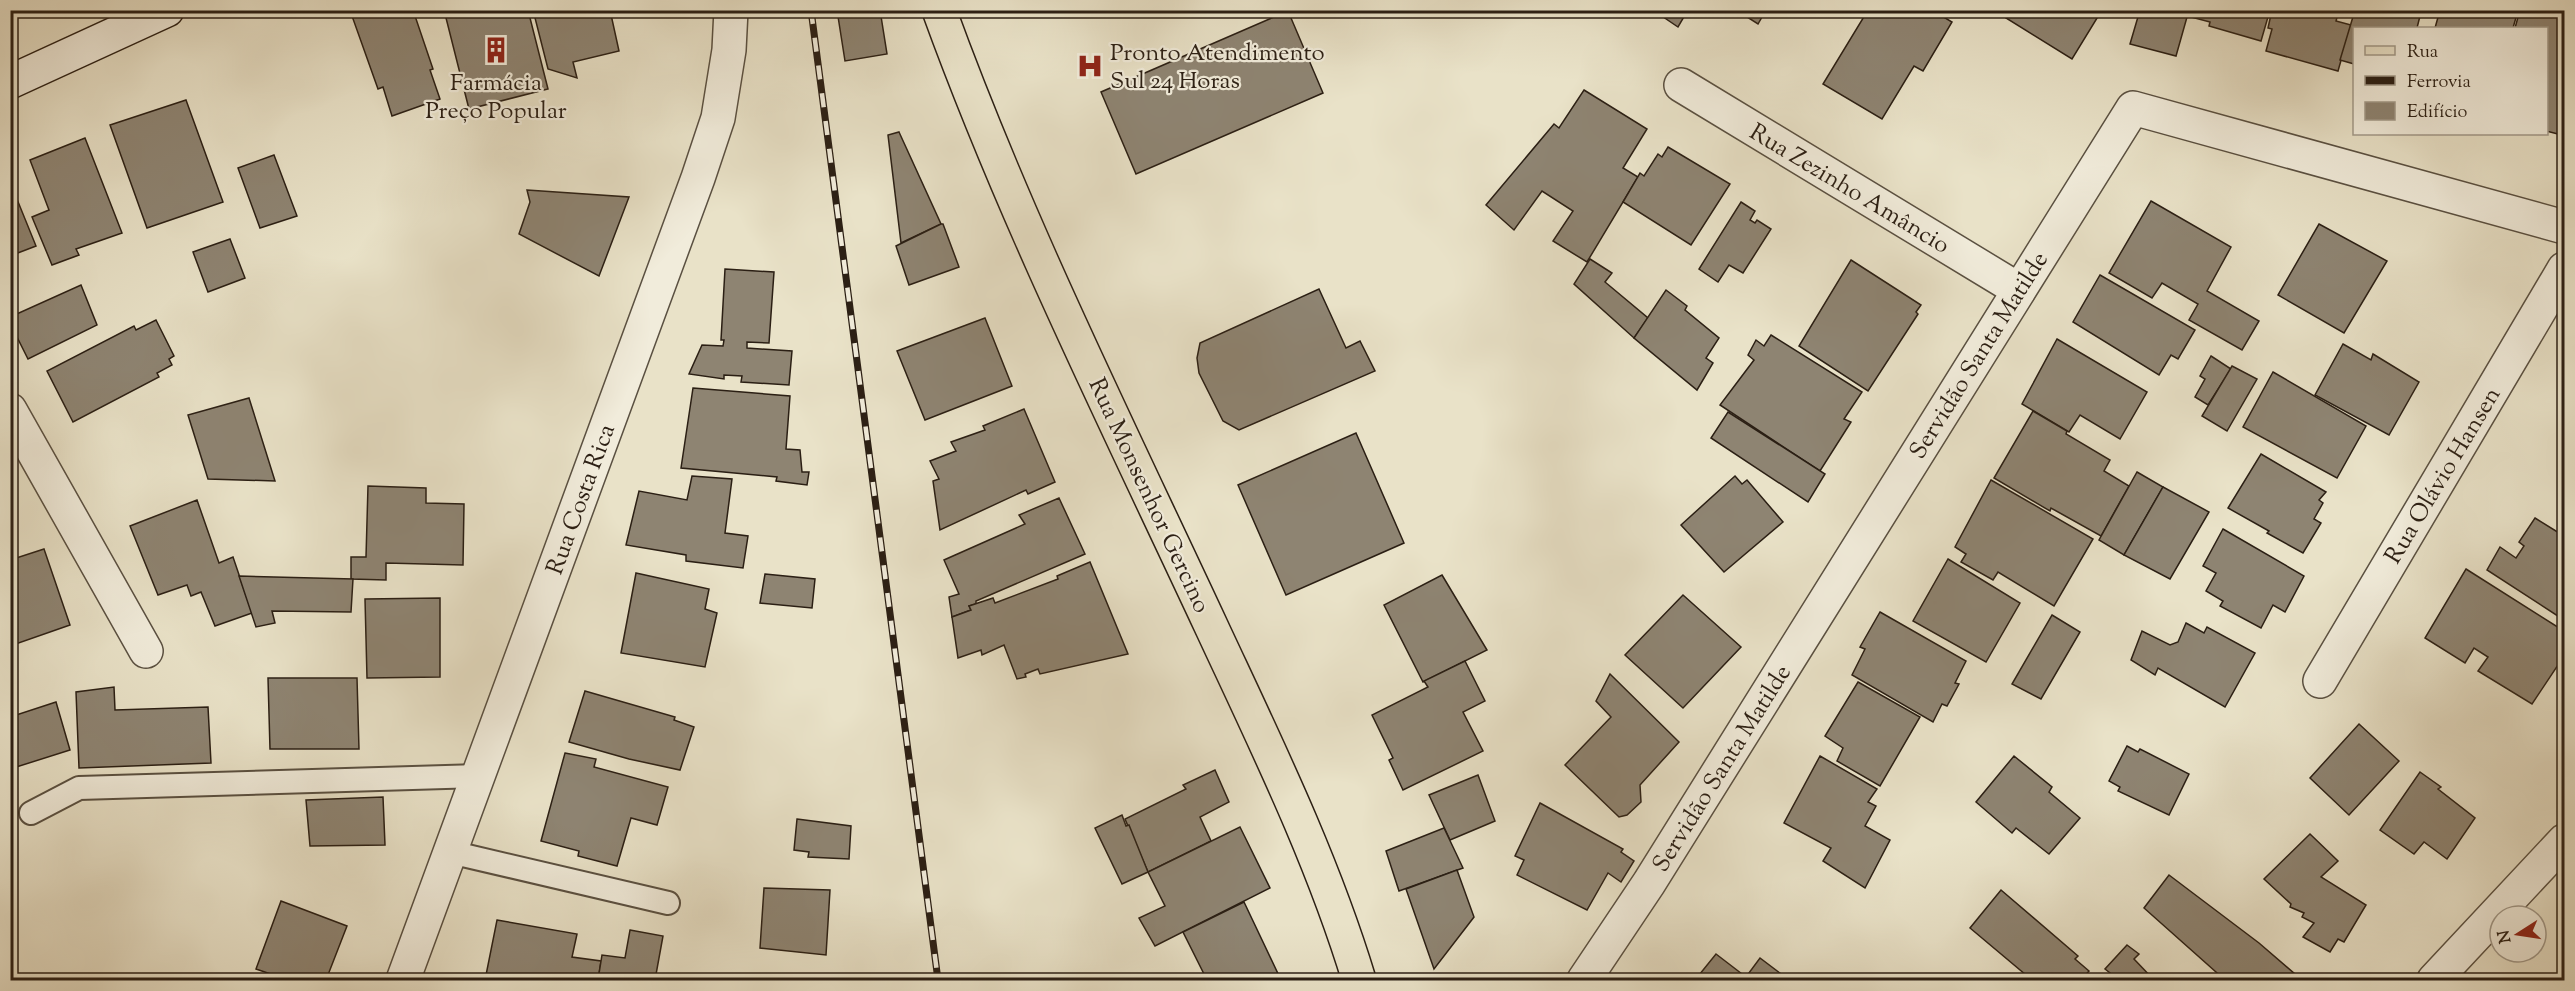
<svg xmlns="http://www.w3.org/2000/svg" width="2575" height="991" font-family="'Sorts Mill Goudy',serif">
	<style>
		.building { fill: #8e8472; stroke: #2b1f14; stroke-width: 1.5 }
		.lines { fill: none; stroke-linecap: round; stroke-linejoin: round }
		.lane-casing { stroke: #5a5041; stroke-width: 26 }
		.street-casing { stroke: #5a5041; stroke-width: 36 }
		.secondary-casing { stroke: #2b1f14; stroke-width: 36 }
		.primary-casing { stroke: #2b1f14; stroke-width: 36 }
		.lane { stroke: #f1ecdb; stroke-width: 22 }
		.street { stroke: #f1ecdb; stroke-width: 33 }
		.secondary { stroke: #f1ecdb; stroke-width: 33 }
		.primary { stroke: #e9e2c8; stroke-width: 33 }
		.rail-casing { stroke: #2b1f14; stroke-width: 7 }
		.rail { stroke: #f1ecdb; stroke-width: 4.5; stroke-dasharray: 14; stroke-linecap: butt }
		.labels { text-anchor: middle; stroke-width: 4.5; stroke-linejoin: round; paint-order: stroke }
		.poi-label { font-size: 24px; fill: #2b1f14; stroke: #f1ecdb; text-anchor: start }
		.street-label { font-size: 24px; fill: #2b1f14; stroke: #f1ecdb }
	</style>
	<rect width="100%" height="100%" fill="#e9e2c8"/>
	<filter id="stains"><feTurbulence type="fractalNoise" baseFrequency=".00333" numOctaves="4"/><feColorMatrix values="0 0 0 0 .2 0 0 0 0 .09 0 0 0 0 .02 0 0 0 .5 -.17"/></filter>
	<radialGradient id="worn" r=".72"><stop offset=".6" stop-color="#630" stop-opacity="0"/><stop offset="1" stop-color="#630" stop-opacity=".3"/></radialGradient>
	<g class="building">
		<polygon points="366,10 413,10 433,69 430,70 440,99 392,116 383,87 378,89 352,16"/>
		<polygon points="444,10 528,10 548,89 469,109"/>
		<polygon points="533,10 610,10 619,51 573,62 577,78 548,69"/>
		<polygon points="837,10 880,10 887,54 845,61"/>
		<polygon points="1653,10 1688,10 1678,27"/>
		<polygon points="1736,10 1766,10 1758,24"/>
		<polygon points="1868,10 1932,10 1952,22 1923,71 1914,66 1882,119 1823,84"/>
		<polygon points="2011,10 2102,10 2072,59 2006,18"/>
		<polygon points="2140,10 2189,10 2176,56 2130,44"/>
		<polygon points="2193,10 2270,10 2261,41 2209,26 2210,22 2191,17"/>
		<polygon points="2272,10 2339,10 2336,21 2351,25 2338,71 2266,51 2272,29 2268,28"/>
		<polygon points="2355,10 2400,10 2420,16 2417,28 2354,28 2354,64 2340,60"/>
		<polygon points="2440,10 2506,10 2517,14 2513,28 2435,28"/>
		<polygon points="2520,10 2553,10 2564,14 2564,125 2562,135 2546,131 2546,28 2515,28"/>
		<polygon points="1288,11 1323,93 1136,174 1101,92"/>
		<polygon points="1584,90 1647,129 1623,168 1638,177 1587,262 1553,241 1573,211 1542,191 1514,230 1486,205 1554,124 1559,128"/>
		<polygon points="186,100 223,202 147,228 110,125"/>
		<polygon points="899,132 941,224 901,243 888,135"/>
		<polygon points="85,138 122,233 76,249 79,255 52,265 32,217 49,210 30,160"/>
		<polygon points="1668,147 1730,184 1691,245 1623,202 1640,173 1644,176 1658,154 1662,157"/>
		<polygon points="274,155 297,216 260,228 238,168"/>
		<polygon points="10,182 36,246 10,256"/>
		<polygon points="527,190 629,197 599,276 519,234 530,202"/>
		<polygon points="2151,201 2231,247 2207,291 2259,321 2242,350 2189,320 2198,304 2162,283 2152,298 2109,273"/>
		<polygon points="1741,202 1755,211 1750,220 1755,223 1757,220 1771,229 1743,273 1729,265 1718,282 1699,269"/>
		<polygon points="941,224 943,224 959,267 909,285 896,246"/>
		<polygon points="2319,224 2387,261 2344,333 2278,295"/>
		<polygon points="230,239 245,278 208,292 193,252"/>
		<polygon points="1590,259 1612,273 1605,282 1648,318 1634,338 1574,284"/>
		<polygon points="1851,260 1921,305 1916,312 1918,314 1868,391 1799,346"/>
		<polygon points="725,269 774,272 769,343 747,342 747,348 792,351 789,385 741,382 742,376 724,375 724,379 689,374 702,345 723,346 724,340 721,340"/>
		<polygon points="2100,275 2195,330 2178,359 2171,355 2159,375 2073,322"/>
		<polygon points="81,285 97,325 28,359 10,323 10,317"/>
		<polygon points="1319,289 1346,348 1360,341 1375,371 1239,430 1223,421 1199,373 1197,358 1200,343"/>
		<polygon points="1666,290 1687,306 1685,310 1719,338 1706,358 1713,363 1697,390 1634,338"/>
		<polygon points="985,318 1012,386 925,420 897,351"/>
		<polygon points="156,320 174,356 169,359 172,365 157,373 159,377 73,422 47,371 134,326 136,330"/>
		<polygon points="1771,335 1862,392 1844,419 1851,422 1820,471 1720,405 1754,360 1748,355 1756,340 1764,346"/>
		<polygon points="2057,339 2147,392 2120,439 2080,415 2069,432 2022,404"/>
		<polygon points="2343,344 2371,360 2373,354 2419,382 2389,435 2315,395"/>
		<polygon points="2211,356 2231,369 2208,405 2195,397 2205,379 2200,376"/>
		<polygon points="2232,366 2257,379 2227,431 2202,416"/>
		<polygon points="2273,372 2366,426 2337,478 2243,427"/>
		<polygon points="693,388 790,396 786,449 800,450 802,472 809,472 807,485 776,481 777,477 681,468"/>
		<polygon points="249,398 275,481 208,479 188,415"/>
		<polygon points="1024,409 1055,482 1028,494 1026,490 940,530 933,481 939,479 930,461 956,451 951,442 985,430 983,426"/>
		<polygon points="2033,411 2067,431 2066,434 2110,460 2104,471 2129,486 2101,536 2051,508 2050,511 1994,478"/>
		<polygon points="1728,412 1825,474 1808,502 1711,438"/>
		<polygon points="1356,433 1404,543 1286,595 1238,485"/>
		<polygon points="2261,454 2326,492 2319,500 2323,503 2314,519 2321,523 2303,553 2267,533 2269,531 2228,508"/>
		<polygon points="2137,472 2163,487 2124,555 2099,540"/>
		<polygon points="692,476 732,479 725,533 748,536 743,568 686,561 686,555 626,545 639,491 687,500"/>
		<polygon points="1735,476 1742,484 1747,480 1783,522 1724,572 1681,525"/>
		<polygon points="1991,480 2093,539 2054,606 1998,572 1993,580 1961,562 1966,554 1955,547"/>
		<polygon points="368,486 426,488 426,503 464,504 463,565 386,563 386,580 351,579 351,557 366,557"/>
		<polygon points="2163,487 2209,512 2170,579 2124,555"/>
		<polygon points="1059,498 1085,554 976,601 976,604 969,606 971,610 952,617 949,597 959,594 944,560 1025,524 1019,515"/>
		<polygon points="197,500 219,563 233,557 252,613 215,626 201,592 191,596 187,585 158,595 130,526"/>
		<polygon points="2535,518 2564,536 2564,620 2487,570 2500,547 2516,558 2524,546 2519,542"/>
		<polygon points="2223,529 2304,576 2285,612 2273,605 2261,628 2220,606 2223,601 2206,591 2216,573 2203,566"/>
		<polygon points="44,549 70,625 10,646 10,560"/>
		<polygon points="1948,559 2020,603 1986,662 1913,621"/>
		<polygon points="1090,562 1128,654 1040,674 1038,669 1025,674 1026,677 1017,679 1004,645 982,655 981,650 958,658 952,617 971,610 969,606 993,598 995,603 1058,579 1057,576"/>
		<polygon points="2466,569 2564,631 2564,656 2532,704 2478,671 2488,657 2474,648 2465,663 2425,638"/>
		<polygon points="636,573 709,589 705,609 717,613 705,667 621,653"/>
		<polygon points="765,574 815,579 812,608 760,603"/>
		<polygon points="1442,575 1487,650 1423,682 1384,605"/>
		<polygon points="239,576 353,579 351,612 272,611 275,623 256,627"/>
		<polygon points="1683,595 1741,647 1683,708 1625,655"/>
		<polygon points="440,598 440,677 367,678 365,599"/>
		<polygon points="1880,612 1966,661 1955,683 1959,684 1947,706 1942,704 1933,722 1852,675 1865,649 1860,647"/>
		<polygon points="2052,615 2080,632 2041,699 2012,684"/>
		<polygon points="2186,623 2204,633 2207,627 2255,653 2225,707 2158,668 2155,675 2131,660 2142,631 2170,645 2178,642"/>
		<polygon points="1465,661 1485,701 1463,712 1483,751 1403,790 1389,760 1393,758 1372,715 1428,687 1424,681"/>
		<polygon points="1610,674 1679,742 1640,785 1641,802 1627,815 1619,817 1565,765 1611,717 1596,701"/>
		<polygon points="268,678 357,678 359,749 270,749"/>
		<polygon points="1858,682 1920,717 1880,786 1837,761 1843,748 1825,736"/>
		<polygon points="114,687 115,710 208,707 211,763 79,768 76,692"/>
		<polygon points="585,691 675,717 674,720 694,727 680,770 629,759 569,742"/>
		<polygon points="56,702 70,750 10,769 10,717"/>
		<polygon points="2359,724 2399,761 2349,815 2310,778"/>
		<polygon points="2127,746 2138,752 2140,749 2189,774 2169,815 2118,791 2120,787 2109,781"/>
		<polygon points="565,753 596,759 594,767 668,787 657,825 631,818 617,866 578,856 579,851 541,841"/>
		<polygon points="1820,756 1877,789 1868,802 1876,806 1865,826 1890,840 1865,888 1823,861 1831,848 1784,823"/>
		<polygon points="2014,756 2052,787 2049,792 2080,818 2049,854 2016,828 2012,833 1976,802"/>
		<polygon points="1215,770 1229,802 1200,817 1211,841 1148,872 1125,819 1186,789 1183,785"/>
		<polygon points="2420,772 2441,787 2438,789 2475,818 2447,859 2424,842 2414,854 2380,830"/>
		<polygon points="1478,775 1495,821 1450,840 1429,795"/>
		<polygon points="383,797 385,845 310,846 306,800"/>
		<polygon points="1540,803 1623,849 1621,852 1634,861 1621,882 1608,873 1587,910 1517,875 1524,860 1515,856"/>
		<polygon points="1122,815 1126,826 1129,825 1148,872 1122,884 1095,828"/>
		<polygon points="797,819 851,826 849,859 808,857 809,852 794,850"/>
		<polygon points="1240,827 1270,888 1155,946 1139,918 1165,906 1148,872"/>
		<polygon points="1444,828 1463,868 1399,891 1386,851"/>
		<polygon points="2310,834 2338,861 2321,877 2366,905 2344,942 2338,939 2330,952 2303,937 2314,923 2302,917 2304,913 2290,907 2291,904 2264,879"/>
		<polygon points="1457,870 1474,917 1434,969 1406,889"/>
		<polygon points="2169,875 2259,943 2302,980 2225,980 2144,908"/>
		<polygon points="764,888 830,890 826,955 760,948"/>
		<polygon points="2001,890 2078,956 2075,959 2089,971 2081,980 2032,980 1970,928"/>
		<polygon points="281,901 347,926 326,980 288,980 256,969"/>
		<polygon points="1244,902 1281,980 1207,980 1183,932"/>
		<polygon points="497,920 577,934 572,957 601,961 598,980 485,980"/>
		<polygon points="630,930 663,936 655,980 598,980 602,955 625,958"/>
		<polygon points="2127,945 2139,954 2134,959 2154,980 2119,980 2105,969"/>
		<polygon points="1716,954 1746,977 1760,958 1789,980 1695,980"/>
	</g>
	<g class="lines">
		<g class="lane-casing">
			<g id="lane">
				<polyline points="31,813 79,788 479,776"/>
				<polyline points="450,852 668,903"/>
			</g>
		</g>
		<g class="street-casing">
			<g id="street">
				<polyline points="1681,85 2019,290"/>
				<polyline points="10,410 146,651"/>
				<polyline points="2320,681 2564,269"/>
				<polyline points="403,980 698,178 718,118 729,50 731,10"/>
				<polyline points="1584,980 1649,883 2133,108 2564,227"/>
				<polyline points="2434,980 2564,841"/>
			</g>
		</g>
		<g class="secondary-casing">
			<polyline id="secondary" points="10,82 167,10"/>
		</g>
		<g class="primary-casing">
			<path id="primary" d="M 939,10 C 1016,222 1117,424 1212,628 C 1266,744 1322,858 1359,980"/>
		</g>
		<use href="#lane" class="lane"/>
		<use href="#street" class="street"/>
		<use href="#secondary" class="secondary"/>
		<use href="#primary" class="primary"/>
		<g class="rail-casing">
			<polyline id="rail" points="811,10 938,980"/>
		</g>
		<use href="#rail" class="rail"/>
	</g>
	<defs>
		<g id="building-bare" transform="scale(2.07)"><path d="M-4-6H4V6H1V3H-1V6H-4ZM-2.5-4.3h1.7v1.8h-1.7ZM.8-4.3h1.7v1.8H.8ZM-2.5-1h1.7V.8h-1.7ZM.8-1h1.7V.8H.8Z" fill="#8f2418" stroke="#f1ecdb" stroke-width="2.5" paint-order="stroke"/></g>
		<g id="hospital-bare" transform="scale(2.07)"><path d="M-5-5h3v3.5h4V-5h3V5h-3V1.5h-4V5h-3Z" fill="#8f2418" stroke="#f1ecdb" stroke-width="2.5" paint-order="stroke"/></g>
	</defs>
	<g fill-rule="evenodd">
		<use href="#building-bare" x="496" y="50"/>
		<use href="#hospital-bare" x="1090" y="66"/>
	</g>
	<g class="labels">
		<g class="poi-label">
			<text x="1110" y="60">Pronto Atendimento<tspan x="1110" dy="28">Sul 24 Horas</tspan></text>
			<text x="496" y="90" text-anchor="middle">Farmácia<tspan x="496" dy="28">Preço Popular</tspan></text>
		</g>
		<g class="street-label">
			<text transform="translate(1850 188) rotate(31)" y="8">Rua Zezinho Amâncio</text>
			<text transform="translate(1978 355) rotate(-58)" y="8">Servidão Santa Matilde</text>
			<text transform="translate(2442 475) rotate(-59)" y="8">Rua Olávio Hansen</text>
			<text transform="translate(1150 495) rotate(65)" y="8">Rua Monsenhor Gercino</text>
			<text transform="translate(580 499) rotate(-70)" y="8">Rua Costa Rica</text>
			<text transform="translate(1721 768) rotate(-58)" y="8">Servidão Santa Matilde</text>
		</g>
	</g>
	<rect width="2575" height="991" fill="none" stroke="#e9e2c8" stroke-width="36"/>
	<rect x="12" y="12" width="2551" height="967" fill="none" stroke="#2b1f14" stroke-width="3"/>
	<rect x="18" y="18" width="2539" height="955" fill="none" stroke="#2b1f14" stroke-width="1.5"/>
	<rect x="2353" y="27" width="195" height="108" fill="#f1ecdb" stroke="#a29a8b" stroke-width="1.5"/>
	<rect x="2365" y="46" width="30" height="9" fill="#e9e2c8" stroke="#a29a8b" stroke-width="1.5"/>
	<text x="2407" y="57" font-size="18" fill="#2b1f14">Rua</text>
	<rect x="2365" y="76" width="30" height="9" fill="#2b1f14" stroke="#a29a8b" stroke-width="1.5"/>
	<text x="2407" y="87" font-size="18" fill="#2b1f14">Ferrovia</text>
	<rect x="2365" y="102" width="30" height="18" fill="#8e8472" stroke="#a29a8b" stroke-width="1.5"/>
	<text x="2407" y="117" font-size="18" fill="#2b1f14">Edifício</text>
	<g transform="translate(2518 934) rotate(258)"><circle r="28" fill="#f1ecdb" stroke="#a29a8b" stroke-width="1.5"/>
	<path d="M0-4.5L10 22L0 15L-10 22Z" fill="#8f2418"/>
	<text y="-9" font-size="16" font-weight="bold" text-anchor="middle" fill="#2b1f14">N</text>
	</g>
	<rect width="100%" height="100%" filter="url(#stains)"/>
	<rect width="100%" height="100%" fill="url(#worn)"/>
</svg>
